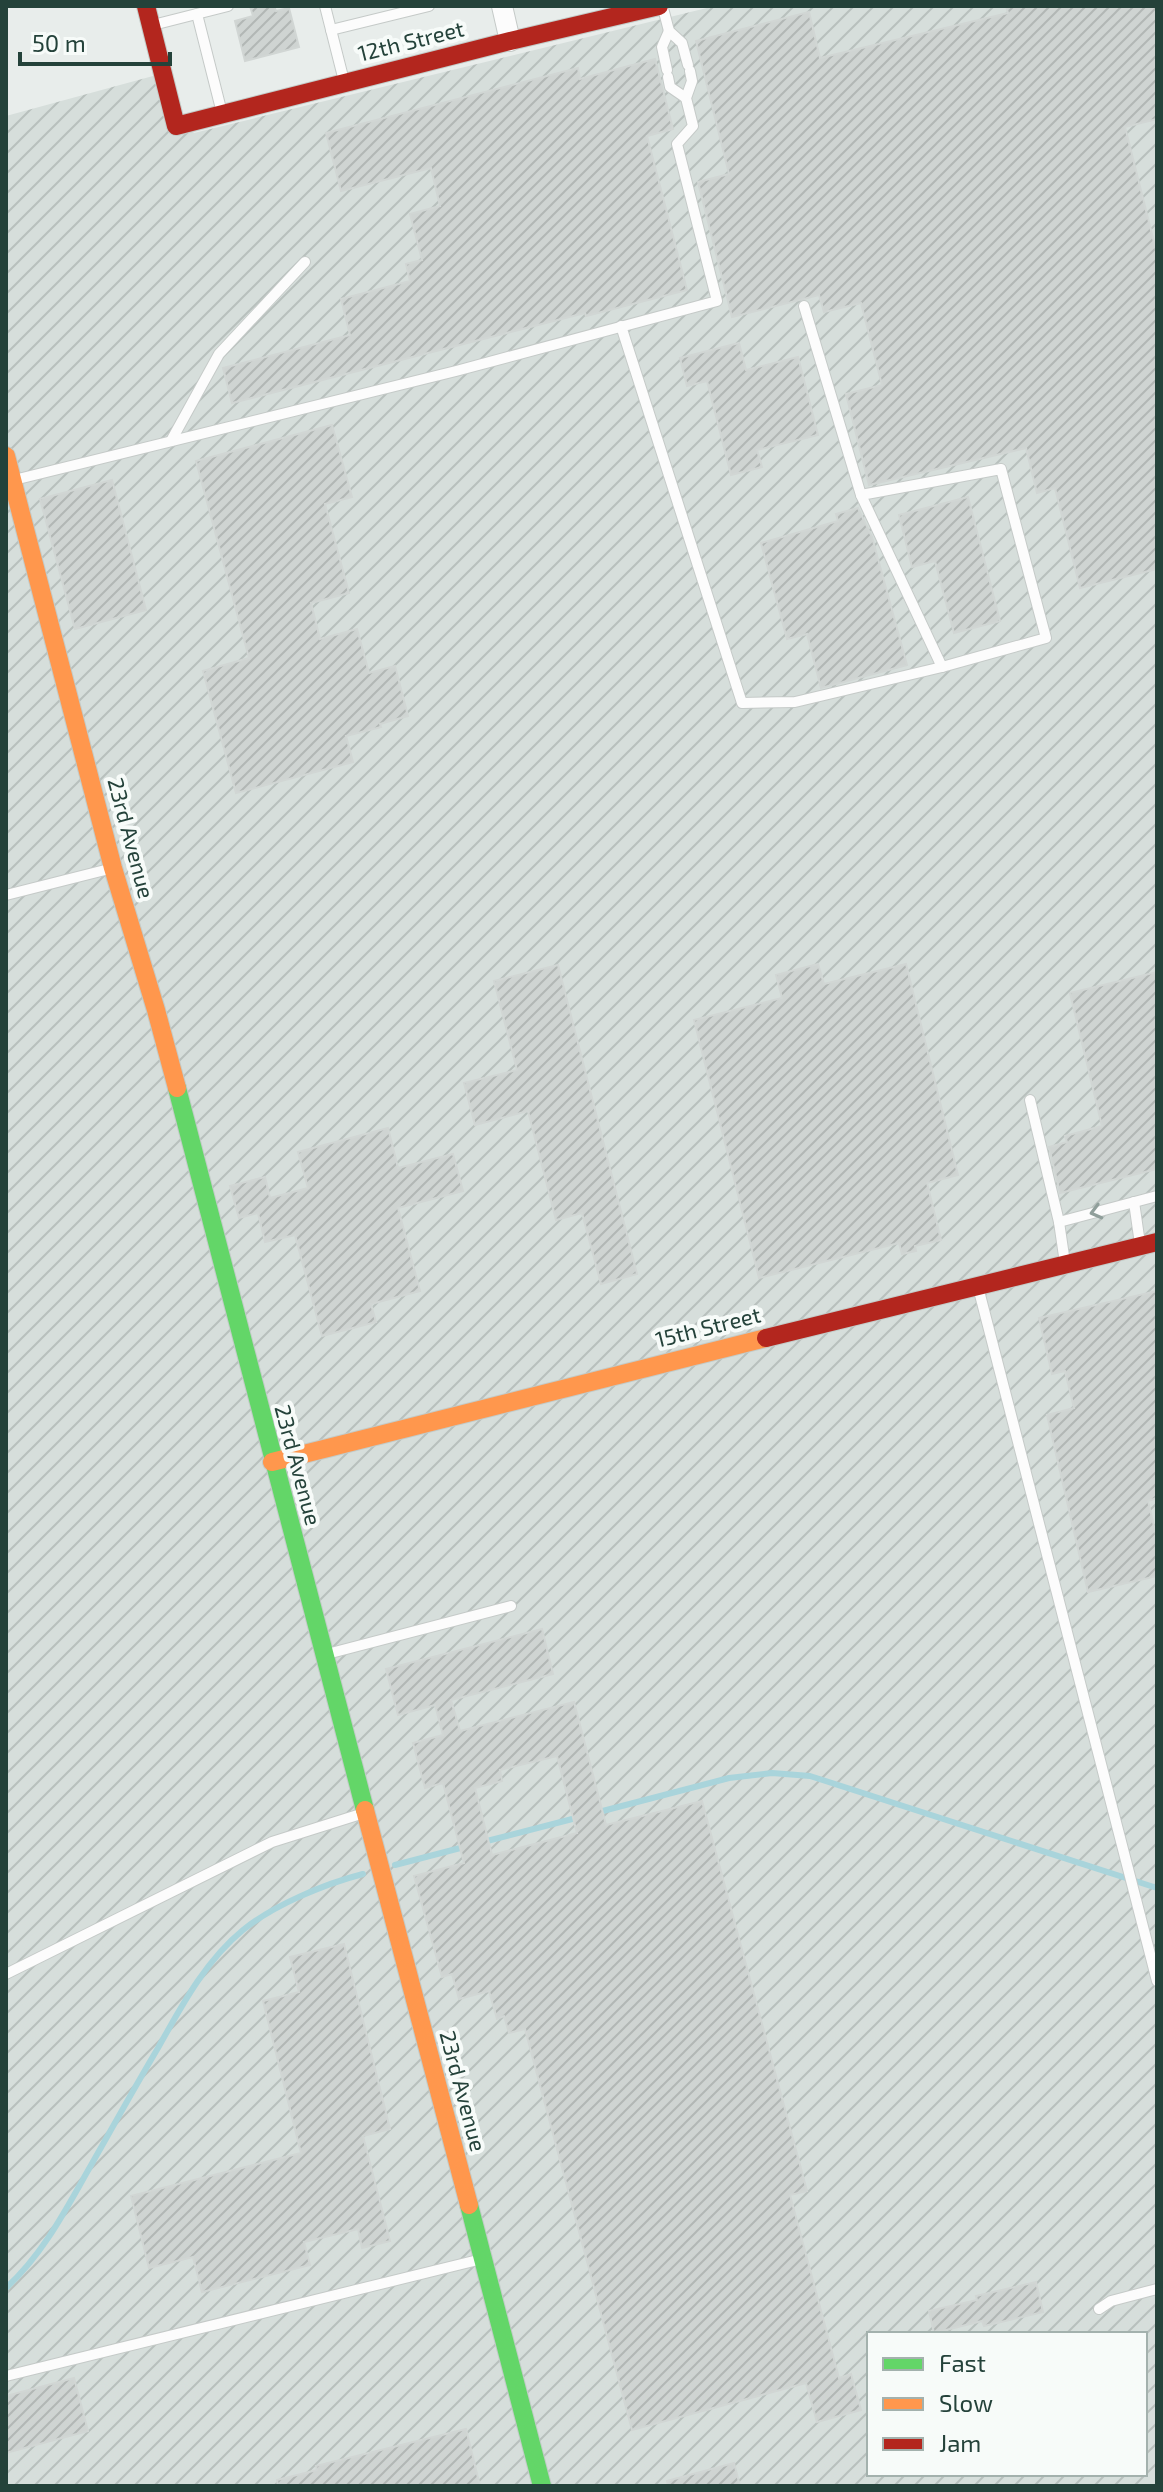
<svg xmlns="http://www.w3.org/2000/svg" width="1163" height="2492" font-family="'Exo 2',sans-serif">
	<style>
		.industrial { fill: url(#industrial-furrows); fill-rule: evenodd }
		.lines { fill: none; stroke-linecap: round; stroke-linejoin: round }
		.stream { stroke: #a9d4db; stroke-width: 6 }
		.building { fill: url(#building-hatch); stroke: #d1d6d4; stroke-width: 2; fill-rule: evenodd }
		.lane-casing { stroke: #c5cac8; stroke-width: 12 }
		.street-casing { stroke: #c5cac8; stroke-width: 22 }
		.fast-casing { stroke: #c3cbc8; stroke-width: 20 }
		.slow-casing { stroke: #c3cbc8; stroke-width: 20 }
		.jam-casing { stroke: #c3cbc8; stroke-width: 20 }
		.lane { stroke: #fcfcfc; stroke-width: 10 }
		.street { stroke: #fcfcfc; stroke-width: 20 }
		.fast { stroke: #63d668; stroke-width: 18 }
		.slow { stroke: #ff974d; stroke-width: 18 }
		.jam { stroke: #b3261e; stroke-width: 18 }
		.oneway { stroke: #909f9b }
		.labels { text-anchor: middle; stroke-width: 8; stroke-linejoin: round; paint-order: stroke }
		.street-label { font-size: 22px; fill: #24423a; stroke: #f7fbf9 }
	</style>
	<defs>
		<pattern id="industrial-furrows" width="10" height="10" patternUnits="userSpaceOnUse" patternTransform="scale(2)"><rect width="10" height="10" fill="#d6dedb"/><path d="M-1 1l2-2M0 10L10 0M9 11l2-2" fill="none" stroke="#b8c0bd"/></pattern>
		<pattern id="building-hatch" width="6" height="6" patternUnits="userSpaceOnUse" patternTransform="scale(2)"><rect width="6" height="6" fill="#cfd4d2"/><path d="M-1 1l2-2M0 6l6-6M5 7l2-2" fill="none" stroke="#b2b7b5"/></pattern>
	</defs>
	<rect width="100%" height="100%" fill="#e8edeb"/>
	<path class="industrial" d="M 715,6 L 1157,6 L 1157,2486 L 6,2486 L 6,116 L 153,76 L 194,133 ZM 869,2334 L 1145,2334 L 1145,2474 L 869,2474 Z"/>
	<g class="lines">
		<g class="stream">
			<polyline points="595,1813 729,1778 772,1773 810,1776 1157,1888"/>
			<polyline points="483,1842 580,1817"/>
			<polyline points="395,1865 468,1846"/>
			<path d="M 6,2288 C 41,2256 63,2215 86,2174 C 110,2132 133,2090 158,2048 C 181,2007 205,1961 243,1930 C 274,1905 324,1884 363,1874"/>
		</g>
	</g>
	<g class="building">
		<polygon points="250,6 274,6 276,11 289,8 299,47 245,61 235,21 253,16"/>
		<polygon points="1006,6 1157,6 1157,119 1125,127 1157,254 1157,569 1080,588 1055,488 1037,493 1026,448 869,485 846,394 882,385 861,303 824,312 819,295 732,317 698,182 729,174 696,41 809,12 820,58 1008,13"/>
		<polygon points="655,59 673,129 647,136 687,290 586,316 585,313 232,403 223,368 350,335 341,299 410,281 406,264 422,260 410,214 440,206 431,168 341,191 326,133 578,68 580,79"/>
		<polygon points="739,343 746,370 798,357 818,435 757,450 762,467 731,475 707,381 687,386 680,358"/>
		<polygon points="332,425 352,497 325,504 349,593 311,603 320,639 357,629 369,673 395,666 408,716 380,724 381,727 346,736 353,762 236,793 203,671 249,658 196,461"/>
		<polygon points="112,480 146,610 75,629 40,499"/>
		<polygon points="968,497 1000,621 954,633 935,561 912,567 899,515"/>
		<polygon points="858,508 872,537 907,665 821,688 807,634 787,639 761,543 838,521 836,514"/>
		<polygon points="818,964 824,984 906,964 958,1175 927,1183 941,1240 915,1246 916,1251 902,1254 899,1243 759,1278 694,1020 782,998 776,975"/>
		<polygon points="558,965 637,1274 601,1284 582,1213 556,1220 528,1111 475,1125 464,1083 517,1070 494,981"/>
		<polygon points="1157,972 1157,1169 1060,1193 1049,1147 1067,1142 1065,1136 1102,1126 1070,993"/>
		<polygon points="388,1128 398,1168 453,1154 463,1191 398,1208 420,1291 371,1304 376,1322 322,1336 295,1235 265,1242 258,1213 239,1218 230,1186 265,1177 270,1198 308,1188 298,1152"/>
		<polygon points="1157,1291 1157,1498 1148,1501 1157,1539 1157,1576 1088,1592 1047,1415 1074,1408 1065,1371 1052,1374 1039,1318"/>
		<path d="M 542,1629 L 553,1674 L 451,1700 L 460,1731 L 574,1702 L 606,1825 L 702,1801 L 807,2191 L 790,2195 L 839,2378 L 851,2374 L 861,2410 L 817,2422 L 806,2383 L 632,2430 L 525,2029 L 509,2033 L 504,2016 L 497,2019 L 489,1991 L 459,1999 L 452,1974 L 442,1977 L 414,1876 L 464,1863 L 443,1783 L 425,1788 L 413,1743 L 443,1735 L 435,1705 L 398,1715 L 386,1669 ZM 557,1756 L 577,1833 L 492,1855 L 475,1788 L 502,1781 L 500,1770 Z"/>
		<polygon points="344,1944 390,2129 363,2136 390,2241 362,2248 358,2229 304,2242 310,2265 202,2292 193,2257 149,2268 131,2196 301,2153 263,2001 299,1992 290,1957"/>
		<polygon points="1036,2282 1043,2312 984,2326 982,2321 934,2333 929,2311 977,2300 976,2296"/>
		<polygon points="74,2378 88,2431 6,2453 6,2396"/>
		<polygon points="466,2429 480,2486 278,2486 277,2480 317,2470 316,2466"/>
		<polygon points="734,2463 740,2486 668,2486 667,2481"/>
	</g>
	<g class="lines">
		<g class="lane-casing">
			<g id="lane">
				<polyline points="325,6 344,81"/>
				<polyline points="663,8 669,31 682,43 688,65"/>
				<polyline points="197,14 222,113"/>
				<polyline points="153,25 228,6"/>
				<polyline points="331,30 429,6"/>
				<polyline points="667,70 662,47 669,31"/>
				<polyline points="668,77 670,87 686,98"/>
				<polyline points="621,326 742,703 795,702 942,667 1046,638 1001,469 861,495 804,306"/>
				<polyline points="171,441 219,354 305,262"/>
				<polyline points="14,480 456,371 717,301 677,144 693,126 686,98 692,81 690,71"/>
				<polyline points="861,495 942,667"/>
				<polyline points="6,895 113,868"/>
				<polyline points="1030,1100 1059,1222 1065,1263"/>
				<polyline points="1134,1202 1140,1244"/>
				<polyline points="1059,1222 1157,1196"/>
				<polyline points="978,1287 1157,1981"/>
				<polyline points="327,1654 511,1606"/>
				<polyline points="6,1974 272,1842 364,1813"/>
				<polyline points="1099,2309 1111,2301 1157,2289"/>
				<polyline points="6,2376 482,2259"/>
			</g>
		</g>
		<g class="street-casing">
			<polyline id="street" points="502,6 510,41"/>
		</g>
		<g class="fast-casing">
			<g id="fast">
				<polyline points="177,1088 365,1810"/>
				<polyline points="469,2205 542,2486"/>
			</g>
		</g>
		<g class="slow-casing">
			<g id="slow">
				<polyline points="6,456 113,868 156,1010 177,1088"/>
				<polyline points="272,1462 766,1338"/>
				<polyline points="365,1810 469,2205"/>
			</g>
		</g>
		<g class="jam-casing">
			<g id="jam">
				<polyline points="146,6 176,126 510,41 659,6"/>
				<polyline points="766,1338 1157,1242"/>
			</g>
		</g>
		<use href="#lane" class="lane"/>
		<use href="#street" class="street"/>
		<use href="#fast" class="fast"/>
		<use href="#slow" class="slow"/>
		<use href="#jam" class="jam"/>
	</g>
	<defs><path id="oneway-chevron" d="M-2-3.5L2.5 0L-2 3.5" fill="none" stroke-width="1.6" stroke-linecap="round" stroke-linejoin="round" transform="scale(2)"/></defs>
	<use class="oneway" href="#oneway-chevron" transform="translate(1096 1212) rotate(165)"/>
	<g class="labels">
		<g class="street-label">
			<text transform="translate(411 41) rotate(-14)" y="8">12th Street</text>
			<text transform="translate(131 838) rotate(75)" y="8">23rd Avenue</text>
			<text transform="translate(708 1327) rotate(-14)" y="8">15th Street</text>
			<text transform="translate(298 1465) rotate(75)" y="8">23rd Avenue</text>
			<text transform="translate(463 2091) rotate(75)" y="8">23rd Avenue</text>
		</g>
	</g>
	<rect width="1163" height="2492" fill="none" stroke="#24423a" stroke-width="16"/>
	<rect x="867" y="2332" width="280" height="144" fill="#f7fbf9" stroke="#a3b1ad" stroke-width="2"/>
	<rect x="883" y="2358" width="40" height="12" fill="#63d668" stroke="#a3b1ad" stroke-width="2"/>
	<text x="939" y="2372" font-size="24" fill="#24423a">Fast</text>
	<rect x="883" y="2398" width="40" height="12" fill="#ff974d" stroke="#a3b1ad" stroke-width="2"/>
	<text x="939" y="2412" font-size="24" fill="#24423a">Slow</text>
	<rect x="883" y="2438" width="40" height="12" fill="#b3261e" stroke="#a3b1ad" stroke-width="2"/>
	<text x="939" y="2452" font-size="24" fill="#24423a">Jam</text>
	<path d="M20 52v12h150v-12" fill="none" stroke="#24423a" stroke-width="4"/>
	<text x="32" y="52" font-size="24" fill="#24423a" stroke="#f7fbf9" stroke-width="6" paint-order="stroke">50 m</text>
</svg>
